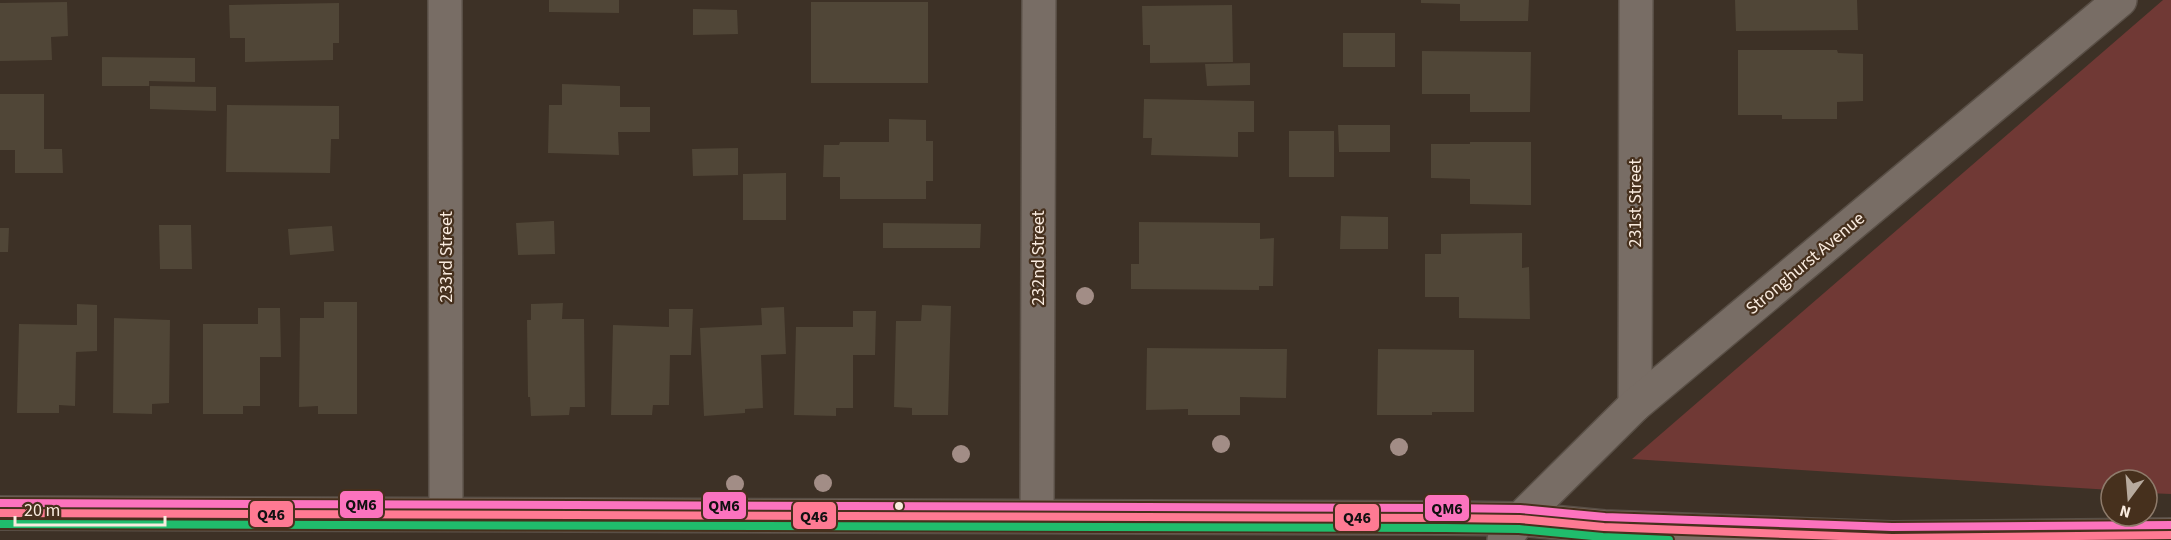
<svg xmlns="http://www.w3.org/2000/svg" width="2171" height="540" font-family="'Source Sans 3',sans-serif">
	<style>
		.green { fill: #703935 }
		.building { fill: #504637 }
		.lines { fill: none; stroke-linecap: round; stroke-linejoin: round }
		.minor-casing { stroke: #594f46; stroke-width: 36 }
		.major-casing { stroke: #594f46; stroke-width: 36 }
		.minor { stroke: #786d65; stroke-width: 33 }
		.major { stroke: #7e6e64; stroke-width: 33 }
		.bus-1-casing { stroke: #46301d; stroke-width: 12 }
		.bus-2-casing { stroke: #46301d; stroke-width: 12 }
		.bus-3-casing { stroke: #46301d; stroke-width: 12 }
		.bus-1 { stroke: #fe7a93; stroke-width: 8 }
		.bus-2 { stroke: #20bc6c; stroke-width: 8 }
		.bus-3 { stroke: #fc73be; stroke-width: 8 }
		.tree { fill: #a28d86 }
		.bus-dot { fill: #f9ebdf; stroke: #46301d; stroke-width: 2 }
		.labels { text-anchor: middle; stroke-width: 4.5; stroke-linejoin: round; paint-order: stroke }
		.street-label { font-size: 18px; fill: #f9ebdf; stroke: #46301d }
		.line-badge { stroke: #46301d; stroke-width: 2 }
		.pale-badge-label { font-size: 16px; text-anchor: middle; font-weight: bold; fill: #111 }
	</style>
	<rect width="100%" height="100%" fill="#3d3126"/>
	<polygon class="green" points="2163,0 2171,0 2171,494 2147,493 2147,480 2111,480 2111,490 1632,459"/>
	<g class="building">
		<polygon points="549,0 619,0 619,13 549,12"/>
		<polygon points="1421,0 1529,0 1528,21 1460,21 1460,4 1421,3"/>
		<polygon points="1735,0 1857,0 1858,30 1736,31"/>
		<polygon points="67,2 68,36 51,37 52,60 0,61 0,3"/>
		<rect x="811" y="2" width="117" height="81"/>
		<polygon points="339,3 339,43 333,43 333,60 245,62 245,38 230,38 229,5"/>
		<polygon points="1232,5 1233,62 1150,63 1150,45 1143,45 1142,6"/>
		<polygon points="693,9 737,10 738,34 693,35"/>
		<rect x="1343" y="33" width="52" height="34"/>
		<polygon points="1738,50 1837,50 1838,53 1863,54 1863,101 1837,102 1837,119 1782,119 1782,115 1738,115"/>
		<polygon points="1422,51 1531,52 1530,112 1470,112 1470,94 1422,94"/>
		<polygon points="102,57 195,58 195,82 149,81 149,86 102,86"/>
		<polygon points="1250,63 1250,85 1207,86 1205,64"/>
		<polygon points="562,84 620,86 620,107 650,107 650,132 618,132 619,155 548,153 549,105 562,105"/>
		<polygon points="150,86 216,87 216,111 150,109"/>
		<polygon points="0,94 44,94 44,149 62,149 63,173 15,173 15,150 0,150"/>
		<polygon points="1144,99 1254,101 1254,132 1238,132 1238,157 1151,155 1152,138 1143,138"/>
		<polygon points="227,105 339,106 339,139 331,139 330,173 226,172"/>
		<polygon points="889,119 926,120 926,141 933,141 933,181 926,181 926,199 840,199 840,177 823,177 824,145 839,145 840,142 889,142"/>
		<polygon points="1338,125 1390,125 1390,152 1339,152"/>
		<rect x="1289" y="131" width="45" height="46"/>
		<polygon points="1470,142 1531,142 1531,205 1470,204 1470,179 1431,178 1431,144 1470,144"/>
		<polygon points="738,148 738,175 693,176 692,149"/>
		<polygon points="786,173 786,220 743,220 743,174"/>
		<polygon points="1341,216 1388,217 1388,249 1340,249"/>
		<polygon points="552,221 554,221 555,254 518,255 516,223"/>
		<polygon points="1139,222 1260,223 1260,239 1274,238 1273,286 1259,286 1259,290 1131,289 1131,264 1139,264"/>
		<polygon points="883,223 981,224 980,248 883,248"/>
		<polygon points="159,225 191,225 192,269 160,269"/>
		<polygon points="332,226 334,251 290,255 288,229"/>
		<polygon points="0,228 9,228 8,252 0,252"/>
		<polygon points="1522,233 1522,268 1529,267 1530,319 1459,318 1459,297 1425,297 1425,254 1441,254 1441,234"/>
		<polygon points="324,302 357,302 357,414 318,414 318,406 299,407 300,318 324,318"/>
		<polygon points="563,303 562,319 584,319 585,407 570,407 569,415 531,416 530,397 528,397 527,320 531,320 531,304"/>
		<polygon points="77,304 97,305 97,351 76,352 75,406 59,405 59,413 17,413 19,324 77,325"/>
		<polygon points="922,305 951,306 948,415 912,415 912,408 894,407 896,321 921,321"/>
		<polygon points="784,307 786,354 761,355 763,408 745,409 745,413 704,416 700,328 762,325 761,308"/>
		<polygon points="258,308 280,308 281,357 260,357 260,406 243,406 243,414 203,414 203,324 258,324"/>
		<polygon points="669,309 693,309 691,355 670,355 669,405 653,405 652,415 611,415 613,325 669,327"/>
		<polygon points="853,311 876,311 875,355 853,355 853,408 836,408 836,416 794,415 796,327 853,327"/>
		<polygon points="114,318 170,320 169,403 152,404 152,414 113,413"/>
		<polygon points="1147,348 1287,349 1286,398 1240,397 1240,415 1188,415 1188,409 1146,410"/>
		<polygon points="1378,349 1474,350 1474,412 1432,412 1432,415 1377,415"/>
	</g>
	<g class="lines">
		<g class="minor-casing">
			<g id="minor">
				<polyline points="445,0 446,514"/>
				<polyline points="1635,405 1636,0"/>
				<polyline points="1037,515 1039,0"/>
				<polyline points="1504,540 1520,519 1635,405 2120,0"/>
			</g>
		</g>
		<g class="major-casing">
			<polyline id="major" points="0,513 1445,518 1520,519 1604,527 1892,538 2171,535"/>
		</g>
		<use href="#minor" class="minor"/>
		<use href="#major" class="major"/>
		<g class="bus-1-casing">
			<polyline id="bus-1" points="0,513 1445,518 1520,519 1604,527 1892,538 2171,535"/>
		</g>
		<g class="bus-2-casing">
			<polyline id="bus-2" points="0,524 1445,528 1519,529 1603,537 1669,540"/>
		</g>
		<g class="bus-3-casing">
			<polyline id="bus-3" points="0,503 1445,508 1520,509 1605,517 1892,527 2171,525"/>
		</g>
		<use href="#bus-1" class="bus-1"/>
		<use href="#bus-2" class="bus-2"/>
		<use href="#bus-3" class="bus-3"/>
	</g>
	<g class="tree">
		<circle cx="1085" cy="296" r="9"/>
		<circle cx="1221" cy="444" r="9"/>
		<circle cx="1399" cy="447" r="9"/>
		<circle cx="961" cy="454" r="9"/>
		<circle cx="823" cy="483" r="9"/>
		<circle cx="735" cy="484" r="9"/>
	</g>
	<circle class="bus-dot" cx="899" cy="506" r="5"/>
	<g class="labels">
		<g class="street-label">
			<text transform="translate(1635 203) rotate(-90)" y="6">231st Street</text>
			<text transform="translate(446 257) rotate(-90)" y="6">233rd Street</text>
			<text transform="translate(1038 258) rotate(-90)" y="6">232nd Street</text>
			<text transform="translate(1805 263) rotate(-40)" y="6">Stronghurst Avenue</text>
		</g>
	</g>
	<g class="line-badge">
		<rect x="339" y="490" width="45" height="29" rx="6" fill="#fc73be"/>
		<rect x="702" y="491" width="45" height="29" rx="6" fill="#fc73be"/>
		<rect x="1424" y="494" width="46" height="28" rx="6" fill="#fc73be"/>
		<rect x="249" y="500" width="45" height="28" rx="6" fill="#fe7a93"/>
		<rect x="792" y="501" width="45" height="29" rx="6" fill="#fe7a93"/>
		<rect x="1334" y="503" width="46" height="29" rx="6" fill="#fe7a93"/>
	</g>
	<g class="pale-badge-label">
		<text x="361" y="510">QM6</text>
		<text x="724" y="511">QM6</text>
		<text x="1447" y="514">QM6</text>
		<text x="271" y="520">Q46</text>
		<text x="814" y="522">Q46</text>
		<text x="1357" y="523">Q46</text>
	</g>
	<g transform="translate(2129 498) rotate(196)"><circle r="28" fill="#46301d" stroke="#8e7b6b" stroke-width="1.5"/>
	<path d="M0-4.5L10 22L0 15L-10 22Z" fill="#b7aa9e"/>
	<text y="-9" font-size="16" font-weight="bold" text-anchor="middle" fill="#f9ebdf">N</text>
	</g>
	<path d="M15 516v9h150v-9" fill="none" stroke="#f9ebdf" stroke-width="3"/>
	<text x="24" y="516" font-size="18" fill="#f9ebdf" stroke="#46301d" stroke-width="4.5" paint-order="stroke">20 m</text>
</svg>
